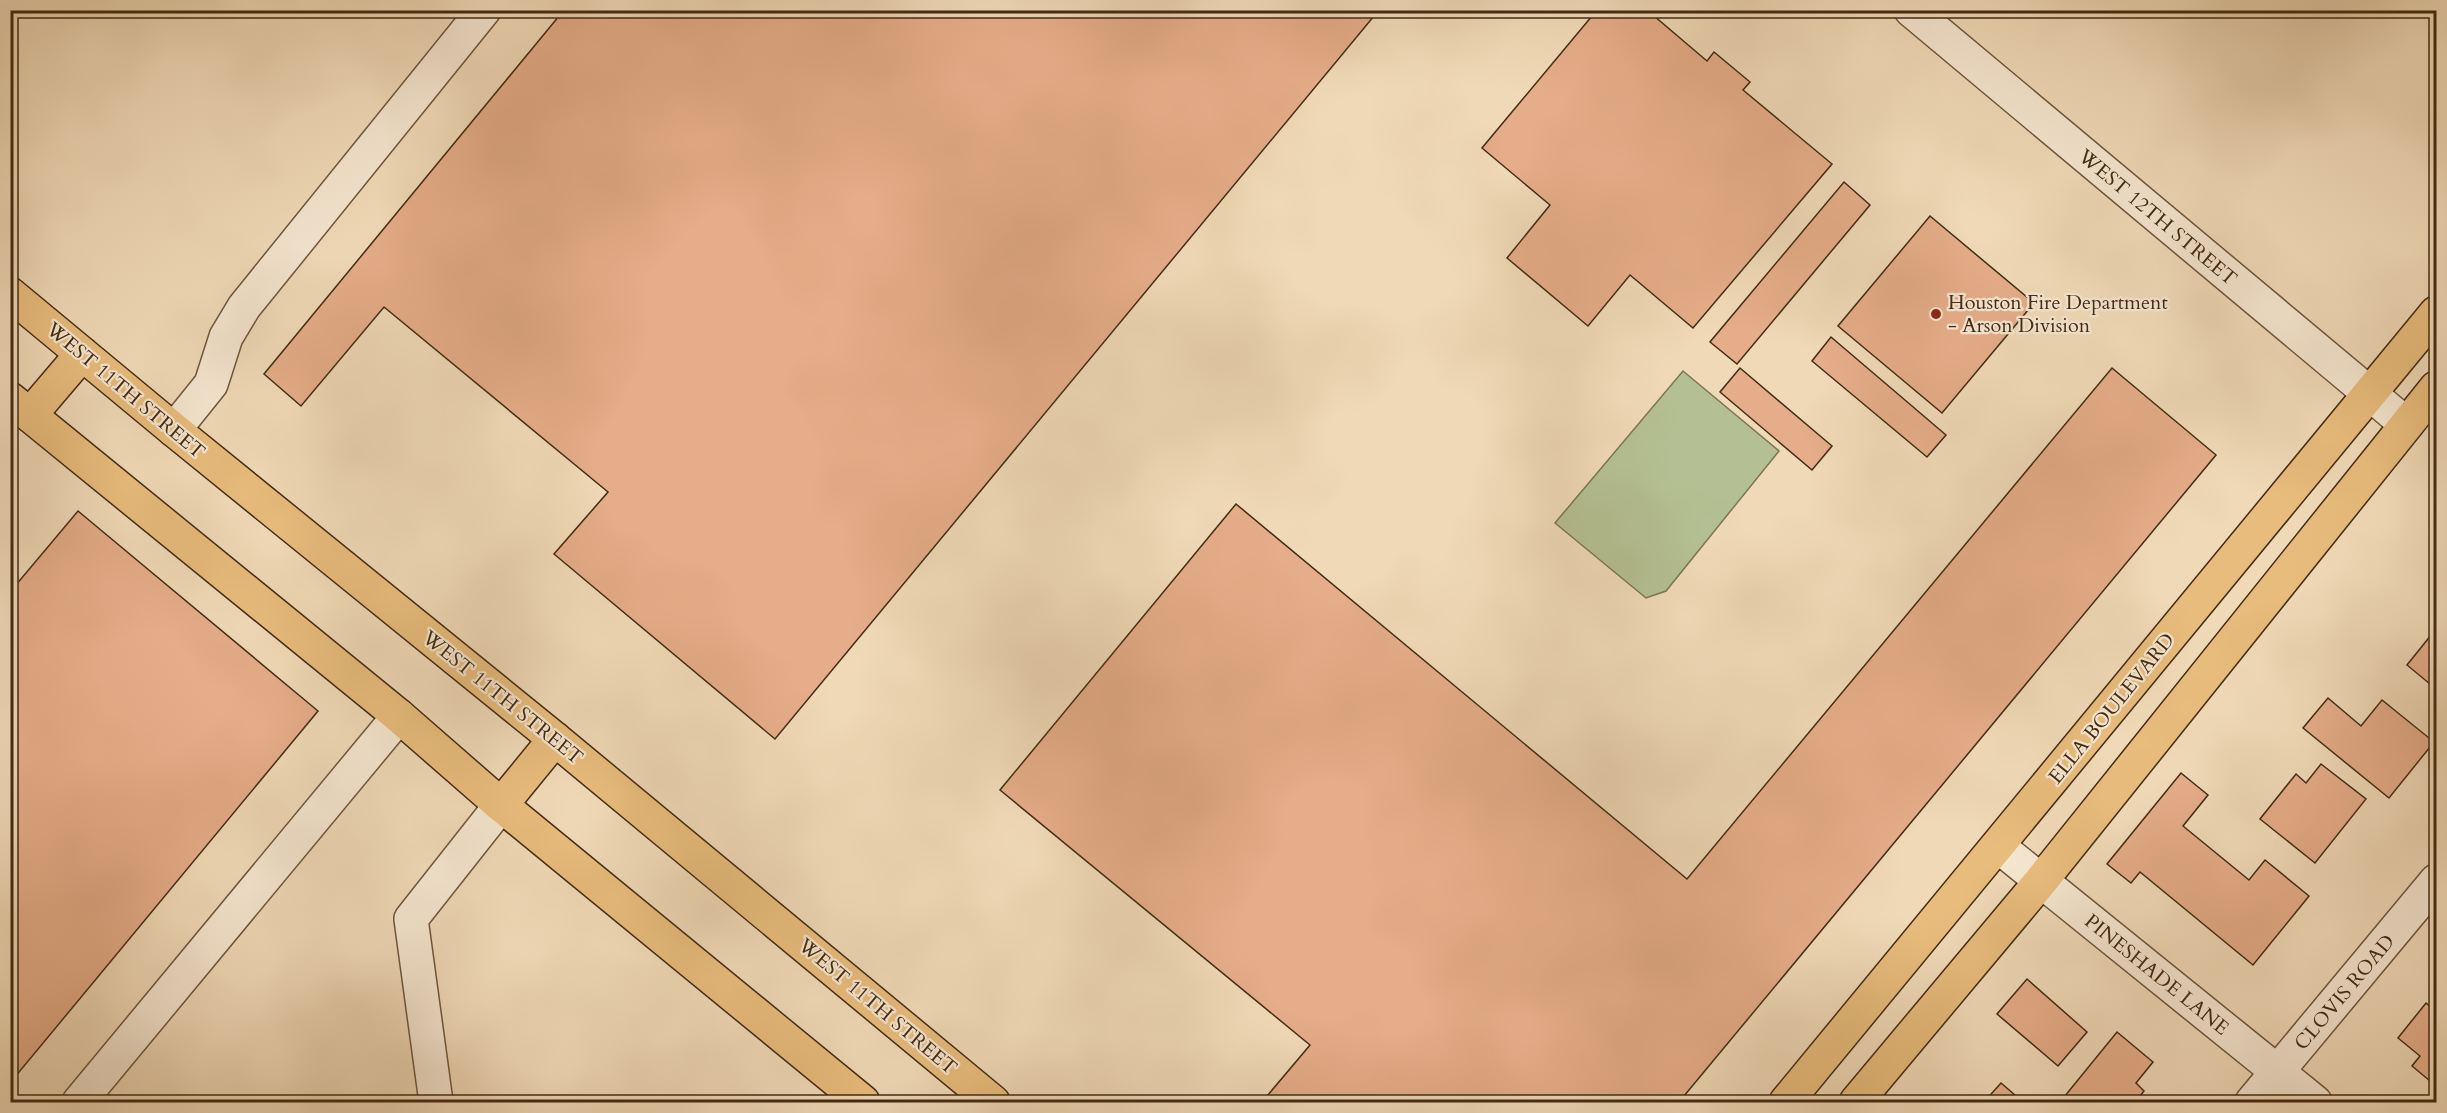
<svg xmlns="http://www.w3.org/2000/svg" width="2447" height="1113" font-family="Cardo,serif">
	<style>
		.green { fill: #b4c093; stroke: #7b7654; stroke-width: 1.5 }
		.building { fill: #e5ad89; stroke: #422b14; stroke-width: 1.5 }
		.lines { fill: none; stroke-linecap: round; stroke-linejoin: round }
		.minor-casing { stroke: #6e563d; stroke-width: 36 }
		.major-casing { stroke: #422b14; stroke-width: 36 }
		.minor { stroke: #f5e6d0; stroke-width: 33 }
		.major { stroke: #e8bc7c; stroke-width: 33 }
		.poi-dot { fill: #8f2418; stroke: #f5e6d0; stroke-width: 2 }
		.labels { text-anchor: middle; stroke-width: 4.5; stroke-linejoin: round; paint-order: stroke }
		.street-label { font-size: 20px; fill: #422b14; stroke: #f5e6d0 }
		.poi-label { font-size: 20px; fill: #422b14; stroke: #f5e6d0; text-anchor: start }
	</style>
	<rect width="100%" height="100%" fill="#f0d9b7"/>
	<filter id="stains"><feTurbulence type="fractalNoise" baseFrequency=".00333" numOctaves="4"/><feColorMatrix values="0 0 0 0 .2 0 0 0 0 .09 0 0 0 0 .02 0 0 0 .5 -.17"/></filter>
	<radialGradient id="worn" r=".72"><stop offset=".6" stop-color="#630" stop-opacity="0"/><stop offset="1" stop-color="#630" stop-opacity=".3"/></radialGradient>
	<polygon class="green" points="1683,371 1779,451 1666,591 1646,598 1555,523"/>
	<g class="building">
		<polygon points="564,10 1379,10 775,739 554,554 608,492 384,307 301,406 264,374"/>
		<polygon points="1597,10 1647,10 1707,61 1714,52 1750,82 1743,90 1832,164 1693,328 1630,275 1588,326 1507,258 1550,205 1482,148"/>
		<polygon points="1844,182 1870,205 1737,364 1710,342"/>
		<polygon points="1930,216 2034,303 1942,413 1838,326"/>
		<polygon points="1831,337 1946,435 1927,457 1812,361"/>
		<polygon points="1740,368 1832,446 1812,470 1720,392"/>
		<polygon points="2112,368 2216,455 1679,1102 1262,1102 1310,1045 1000,790 1236,504 1687,879"/>
		<polygon points="78,511 318,711 10,1083 10,592"/>
		<polygon points="2436,629 2436,689 2407,665"/>
		<polygon points="2328,698 2361,726 2382,700 2434,742 2389,798 2303,728"/>
		<polygon points="2321,764 2366,799 2315,863 2260,819 2296,774 2306,783"/>
		<polygon points="2181,773 2208,795 2183,826 2249,880 2265,860 2309,896 2253,965 2140,872 2131,883 2107,864"/>
		<polygon points="2027,979 2087,1032 2058,1066 1997,1014"/>
		<polygon points="2426,1003 2436,1011 2436,1086 2412,1066 2420,1056 2398,1038"/>
		<polygon points="2117,1032 2153,1062 2136,1083 2144,1091 2135,1102 2060,1102"/>
		<polygon points="2001,1083 2023,1102 1984,1102"/>
	</g>
	<g class="lines">
		<g class="minor-casing">
			<g id="minor">
				<polyline points="1911,10 2406,424"/>
				<polyline points="174,430 211,384 226,337 244,307 484,10"/>
				<polyline points="1998,846 2315,1102"/>
				<polyline points="79,1102 399,716"/>
				<polyline points="436,1102 411,919 501,805"/>
				<polyline points="2252,1102 2436,881"/>
			</g>
		</g>
		<g class="major-casing">
			<g id="major">
				<polyline points="10,294 174,430 555,739 993,1102"/>
				<polyline points="10,399 399,716 501,805 863,1102"/>
				<polyline points="30,415 82,354"/>
				<polyline points="501,805 555,739"/>
				<polyline points="1786,1102 2436,313"/>
				<polyline points="1856,1102 2041,881 2436,388"/>
			</g>
		</g>
		<use href="#minor" class="minor"/>
		<use href="#major" class="major"/>
	</g>
	<circle class="poi-dot" cx="1936" cy="314" r="6"/>
	<g class="labels">
		<g class="street-label">
			<text transform="translate(2158 217) rotate(40)" y="7">WEST 12TH STREET</text>
			<text transform="translate(126 390) rotate(40)" y="7">WEST 11TH STREET</text>
			<text transform="translate(503 697) rotate(39)" y="7">WEST 11TH STREET</text>
			<text transform="translate(2111 708) rotate(-51)" y="7">ELLA BOULEVARD</text>
			<text transform="translate(2157 974) rotate(39)" y="7">PINESHADE LANE</text>
			<text transform="translate(2344 992) rotate(-50)" y="7">CLOVIS ROAD</text>
			<text transform="translate(878 1006) rotate(40)" y="7">WEST 11TH STREET</text>
		</g>
		<g class="poi-label">
			<text x="1948" y="309">Houston Fire Department<tspan x="1948" dy="23">- Arson Division</tspan></text>
		</g>
	</g>
	<rect width="2447" height="1113" fill="none" stroke="#f0d9b7" stroke-width="36"/>
	<rect x="12" y="12" width="2423" height="1089" fill="none" stroke="#422b14" stroke-width="3"/>
	<rect x="18" y="18" width="2411" height="1077" fill="none" stroke="#422b14" stroke-width="1.5"/>
	<rect width="100%" height="100%" filter="url(#stains)"/>
	<rect width="100%" height="100%" fill="url(#worn)"/>
</svg>
